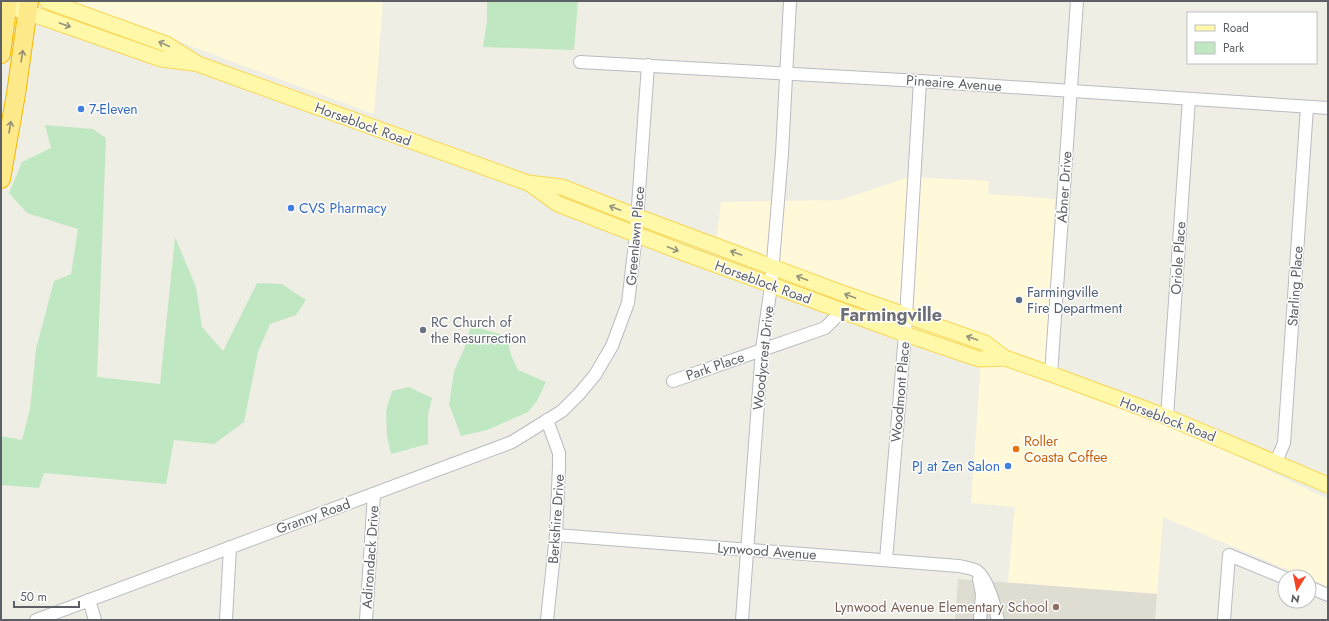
<svg xmlns="http://www.w3.org/2000/svg" width="1329" height="621" font-family="Jost,sans-serif">
	<style>
		.commercial { fill: #fff9d9 }
		.education { fill: #dfddd2 }
		.green { fill: #bfe8c2 }
		.lines { fill: none; stroke-linecap: round; stroke-linejoin: round }
		.minor-casing { stroke: #b9bbc1; stroke-width: 14 }
		.major-casing { stroke: #f8d754; stroke-width: 17 }
		.highway-casing { stroke: #f3b900; stroke-width: 20 }
		.minor { stroke: #fff; stroke-width: 12 }
		.major { stroke: #fff8a9; stroke-width: 15 }
		.highway { stroke: #ffea8b; stroke-width: 18 }
		.oneway { stroke: #95957d }
		.oneway2 { stroke: #959072 }
		.shop-dot { fill: #3f7fe0; stroke: #fff; stroke-width: 1.5 }
		.service-dot { fill: #5c6f8a; stroke: #fff; stroke-width: 1.5 }
		.worship-dot { fill: #6b7280; stroke: #fff; stroke-width: 1.5 }
		.food-dot { fill: #e8710a; stroke: #fff; stroke-width: 1.5 }
		.education-dot { fill: #8d6e63; stroke: #fff; stroke-width: 1.5 }
		.labels { text-anchor: middle; stroke-width: 3; stroke-linejoin: round; paint-order: stroke }
		.street-label { font-size: 14px; fill: #5c5f65; stroke: #fff }
		.shop-label { font-size: 14px; fill: #366cbe; stroke: #fff; text-anchor: start }
		.service-label { font-size: 14px; fill: #4e5e75; stroke: #fff; text-anchor: start }
		.worship-label { font-size: 14px; fill: #5b616d; stroke: #fff; text-anchor: start }
		.food-label { font-size: 14px; fill: #c56008; stroke: #fff; text-anchor: start }
		.education-label { font-size: 14px; fill: #785e54; stroke: #fff; text-anchor: end }
		.district-label { font-size: 18px; font-weight: bold; fill: #6d7177; stroke: #fff }
	</style>
	<rect width="100%" height="100%" fill="#efeee4"/>
	<g class="commercial">
		<polygon points="69,1 383,1 374,114"/>
		<polygon points="910,177 989,181 988,194 1055,199 1046,364 1328,499 1328,587 1309,579 1309,577 1305,577 1163,517 1157,594 1008,582 1015,507 971,503 981,361 716,244 721,202 840,200"/>
	</g>
	<polygon class="education" points="958,579 1157,594 1155,620 955,620"/>
	<g class="green">
		<polygon points="487,1 578,1 574,50 483,47 487,21"/>
		<polygon points="45,125 93,129 106,138 97,377 160,384 175,237 196,287 202,327 223,351 257,283 282,284 306,300 296,315 270,324 258,352 244,422 214,444 174,440 166,484 44,473 39,488 1,485 1,436 22,440 30,409 36,349 54,281 71,274 78,229 27,213 9,193 22,162 51,148"/>
		<polygon points="471,326 507,336 511,355 518,370 546,382 537,401 528,412 487,430 461,436 449,404 454,371 464,349"/>
		<polygon points="409,387 432,398 428,415 428,444 391,454 387,436 386,411 392,391"/>
	</g>
	<g class="lines">
		<g class="minor-casing">
			<g id="minor">
				<polyline points="580,62 920,81 1328,108"/>
				<polyline points="1051,374 1077,1"/>
				<polyline points="673,381 825,328 842,311"/>
				<polyline points="1167,417 1189,99"/>
				<polyline points="547,420 559,453 559,467 556,535 547,620"/>
				<polyline points="1276,462 1284,443 1307,107"/>
				<path d="M 556,535 L 959,566 C 964,567 972,568 977,571 C 988,579 995,608 998,620"/>
				<polyline points="886,560 905,334 920,81"/>
				<polyline points="979,579 982,594 980,620"/>
				<polyline points="1309,587 1328,595"/>
				<polyline points="89,600 95,620"/>
				<polyline points="36,620 512,442 562,411 579,394 595,375 612,346 628,303 636,234 648,65"/>
				<polyline points="226,620 230,547"/>
				<polyline points="366,620 374,494"/>
				<polyline points="742,620 762,349 771,286 782,153 790,1"/>
				<polyline points="1224,620 1229,555 1285,578"/>
			</g>
		</g>
		<g class="major-casing">
			<g id="major">
				<polyline points="47,1 166,44 198,64 528,183 562,187 638,217 842,293 985,343 1005,358 1051,374 1167,417 1328,485"/>
				<polyline points="1,4 44,18 161,59 193,63"/>
				<polyline points="530,184 558,204 684,253 905,334 979,359 1005,358"/>
			</g>
		</g>
		<g class="highway-casing">
			<g id="highway">
				<polyline points="1,54 8,1"/>
				<polyline points="1,179 16,94 29,1"/>
			</g>
		</g>
		<use href="#minor" class="minor"/>
		<use href="#major" class="major"/>
		<use href="#highway" class="highway"/>
	</g>
	<defs><path id="oneway-shaft" d="M-6 0H5M1.5-3L5.5 0L1.5 3" fill="none" stroke-width="1.6" stroke-linecap="round" stroke-linejoin="round"/></defs>
	<g class="oneway">
		<use href="#oneway-shaft" transform="translate(65 25) rotate(19)"/>
		<use href="#oneway-shaft" transform="translate(164 44) rotate(-155)"/>
		<use href="#oneway-shaft" transform="translate(615 208) rotate(-159)"/>
		<use href="#oneway-shaft" transform="translate(673 249) rotate(22)"/>
		<use href="#oneway-shaft" transform="translate(736 253) rotate(-160)"/>
		<use href="#oneway-shaft" transform="translate(802 278) rotate(-159)"/>
		<use href="#oneway-shaft" transform="translate(850 296) rotate(-160)"/>
		<use href="#oneway-shaft" transform="translate(972 338) rotate(-161)"/>
	</g>
	<g class="oneway2">
		<use href="#oneway-shaft" transform="translate(22 56) rotate(-81)"/>
		<use href="#oneway-shaft" transform="translate(10 127) rotate(-80)"/>
	</g>
	<g class="shop-dot">
		<circle cx="81" cy="109" r="4"/>
		<circle cx="291" cy="208" r="4"/>
		<circle cx="1008" cy="466" r="4"/>
	</g>
	<circle class="service-dot" cx="1019" cy="300" r="4"/>
	<circle class="worship-dot" cx="423" cy="330" r="4"/>
	<circle class="food-dot" cx="1016" cy="449" r="4"/>
	<circle class="education-dot" cx="1056" cy="607" r="4"/>
	<g class="labels">
		<g class="street-label">
			<text transform="translate(954 83) rotate(4)" y="5">Pineaire Avenue</text>
			<text transform="translate(363 124) rotate(20)" y="5">Horseblock Road</text>
			<text transform="translate(1064 187) rotate(-86)" y="5">Abner Drive</text>
			<text transform="translate(635 236) rotate(-85)" y="5">Greenlawn Place</text>
			<text transform="translate(1178 258) rotate(-86)" y="5">Oriole Place</text>
			<text transform="translate(763 282) rotate(20)" y="5">Horseblock Road</text>
			<text transform="translate(1295 286) rotate(-86)" y="5">Starling Place</text>
			<text transform="translate(763 358) rotate(-84)" y="5">Woodycrest Drive</text>
			<text transform="translate(715 366) rotate(-19)" y="5">Park Place</text>
			<text transform="translate(900 392) rotate(-85)" y="5">Woodmont Place</text>
			<text transform="translate(1168 419) rotate(21)" y="5">Horseblock Road</text>
			<text transform="translate(313 516) rotate(-20)" y="5">Granny Road</text>
			<text transform="translate(556 519) rotate(-86)" y="5">Berkshire Drive</text>
			<text transform="translate(767 551) rotate(4)" y="5">Lynwood Avenue</text>
			<text transform="translate(370 557) rotate(-86)" y="5">Adirondack Drive</text>
		</g>
		<g class="shop-label">
			<text x="89" y="114">7-Eleven</text>
			<text x="299" y="213">CVS Pharmacy</text>
			<text x="1000" y="471" text-anchor="end">PJ at Zen Salon</text>
		</g>
		<g class="service-label">
			<text x="1027" y="297">Farmingville<tspan x="1027" dy="16">Fire Department</tspan></text>
		</g>
		<g class="worship-label">
			<text x="431" y="327">RC Church of<tspan x="431" dy="16">the Resurrection</tspan></text>
		</g>
		<g class="food-label">
			<text x="1024" y="446">Roller<tspan x="1024" dy="16">Coasta Coffee</tspan></text>
		</g>
		<g class="education-label">
			<text x="1048" y="612">Lynwood Avenue Elementary School</text>
		</g>
		<g class="district-label">
			<text x="891" y="321">Farmingville</text>
		</g>
	</g>
	<rect width="1329" height="621" fill="none" stroke="#5c5f65" stroke-width="4"/>
	<rect x="1187" y="12" width="130" height="52" fill="#ffffff" stroke="#bebfc1"/>
	<rect x="1195" y="25" width="20" height="6" fill="#fff8a9" stroke="#bebfc1"/>
	<text x="1223" y="32" font-size="12" fill="#5c5f65">Road</text>
	<rect x="1195" y="42" width="20" height="12" fill="#bfe8c2" stroke="#bebfc1"/>
	<text x="1223" y="52" font-size="12" fill="#5c5f65">Park</text>
	<g transform="translate(1297 589) rotate(190)"><circle r="19" fill="#ffffff" stroke="#bebfc1"/>
	<path d="M0-3L7 15L0 10L-7 15Z" fill="#f24627"/>
	<text y="-6" font-size="11" font-weight="bold" text-anchor="middle" fill="#5c5f65">N</text>
	</g>
	<path d="M14 601v6h65v-6" fill="none" stroke="#5c5f65" stroke-width="2"/>
	<text x="20" y="601" font-size="12" fill="#5c5f65" stroke="#ffffff" stroke-width="3" paint-order="stroke">50 m</text>
</svg>
